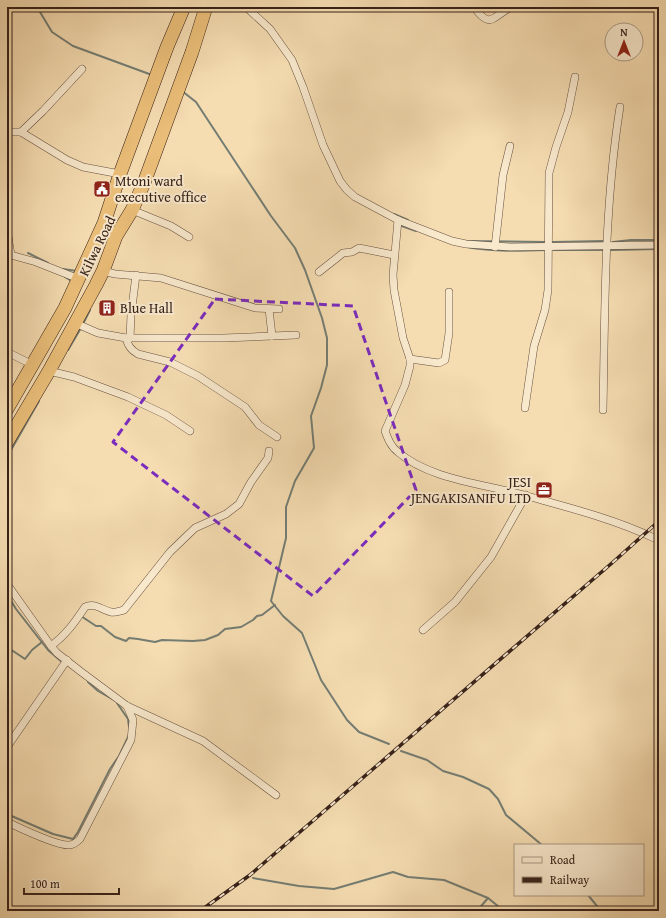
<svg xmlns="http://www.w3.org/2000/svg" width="666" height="918" font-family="'Gentium Book Plus',serif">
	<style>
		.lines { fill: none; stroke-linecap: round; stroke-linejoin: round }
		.stream { stroke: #747d73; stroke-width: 2 }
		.street-casing { stroke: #66503f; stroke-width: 8 }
		.highway-casing { stroke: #372119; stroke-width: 14 }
		.street { stroke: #f8e8cc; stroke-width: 7 }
		.highway { stroke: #eabe78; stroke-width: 13 }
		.rail-casing { stroke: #372119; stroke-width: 3.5 }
		.rail { stroke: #f8e8cc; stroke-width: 2; stroke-dasharray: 6; stroke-linecap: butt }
		.marked { fill: none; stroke: #7b2cbf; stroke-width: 3; stroke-dasharray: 8 5; stroke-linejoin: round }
		.labels { text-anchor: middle; stroke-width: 4; stroke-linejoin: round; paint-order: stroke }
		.poi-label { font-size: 14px; fill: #372119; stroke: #f8e8cc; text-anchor: start }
		.street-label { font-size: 14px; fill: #372119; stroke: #f8e8cc }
	</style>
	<rect width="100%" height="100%" fill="#f5dcb1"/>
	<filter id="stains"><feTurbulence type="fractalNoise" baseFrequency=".005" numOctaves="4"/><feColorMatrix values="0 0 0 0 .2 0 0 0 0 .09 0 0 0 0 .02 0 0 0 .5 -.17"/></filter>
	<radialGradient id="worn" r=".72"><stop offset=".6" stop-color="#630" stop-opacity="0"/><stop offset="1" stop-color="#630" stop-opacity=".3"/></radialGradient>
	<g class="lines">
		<g class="stream">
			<polyline points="37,7 52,32 73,46 152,75"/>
			<polyline points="182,91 196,102 271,216 295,248 305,270 322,318 327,338 327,365 321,388 311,416 314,448 295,481 286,507 286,538 271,601 283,616 302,633 321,680 347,720 359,732 389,744"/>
			<polyline points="394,214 408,220"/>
			<polyline points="399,225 416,231"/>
			<polyline points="465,241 545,242"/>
			<polyline points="553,242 605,241"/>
			<polyline points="613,242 631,240 659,240"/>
			<path d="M 467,247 C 493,252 521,251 547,250"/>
			<polyline points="554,250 605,250"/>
			<polyline points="611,250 659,249"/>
			<polyline points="28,253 48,263"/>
			<polyline points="63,269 77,271"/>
			<polyline points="65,277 73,282"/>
			<polyline points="83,324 90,310"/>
			<polyline points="68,350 81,328"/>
			<polyline points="7,457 39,401"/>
			<polyline points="7,594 16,609 48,650 62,662"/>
			<polyline points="81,616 96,626 101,626 115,637 126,641 129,638 138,639 155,642 162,640 193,641 205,640 218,635 225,629 241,627 253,620 257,616 262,615 275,605"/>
			<polyline points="7,647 25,659 32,650 42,642"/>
			<polyline points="88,682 98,691 114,700"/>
			<polyline points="117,703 128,719 129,727"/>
			<polyline points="401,751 427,760 443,771 463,777 489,789 498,799 506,815 542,845"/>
			<polyline points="7,814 53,834 73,839 78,832 110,769 119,756 129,735"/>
			<polyline points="253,878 299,886 334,889 393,872 408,877 444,880 488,898 504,911"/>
			<polyline points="588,895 601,911"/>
			<polyline points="477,911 488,898"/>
		</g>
		<g class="street-casing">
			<g id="street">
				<polyline points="246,7 270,29 292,60 303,87 323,145 340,181 347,190 355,197 398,220 452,241 466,244 510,247 659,245"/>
				<path d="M 474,7 C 491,31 493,15 512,7"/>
				<polyline points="656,7 659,8"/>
				<polyline points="7,132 21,132 67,160 83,167 120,174"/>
				<polyline points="21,132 43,111 82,69"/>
				<polyline points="132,210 171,226 189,237"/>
				<path d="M 398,220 L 393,275 L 394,290 L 403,338 L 410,359 L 410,366 L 405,385 L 385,431 C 388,439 391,447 398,452 C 430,480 486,484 527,496 C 570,508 614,519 654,538 L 659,538"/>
				<polyline points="7,230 11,255"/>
				<polyline points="495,247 503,175 510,146"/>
				<polyline points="7,254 36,262 79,279"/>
				<polyline points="103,271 115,274 161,278 255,308 279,309"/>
				<polyline points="319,272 343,253 352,252 359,248 394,255"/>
				<polyline points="269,309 272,336"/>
				<polyline points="75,323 98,333 126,338 224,338 296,335"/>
				<path d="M 126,338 C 128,346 131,350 138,354 L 170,362 L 198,376 L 245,407 L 259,425 L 277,437"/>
				<polyline points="130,338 131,315 136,275"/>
				<polyline points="7,352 33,365"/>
				<polyline points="410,359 439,363 445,360 449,333 449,292"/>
				<polyline points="49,371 74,377 128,397 166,415 190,431"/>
				<polyline points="525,408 534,346 545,310 548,290 549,173 556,147 568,112 575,77"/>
				<path d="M 603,410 C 605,308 604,208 620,107"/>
				<polyline points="7,584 51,646 57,653 80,671 127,706 203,741 276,795"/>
				<polyline points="423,630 455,602 491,557 526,495"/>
				<path d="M 51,646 C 66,635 75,622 85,607 C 94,602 102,610 111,612 C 115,613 119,611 124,610 L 170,552 L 195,528 L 226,514 L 239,504 L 251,482 L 268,458 L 269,451"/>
				<polyline points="7,747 67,660"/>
				<path d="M 7,822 C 20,828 56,846 69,845 C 74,845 77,842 80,839 L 131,740 L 133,720 L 127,706"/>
			</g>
		</g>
		<g class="highway-casing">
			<g id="highway">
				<polyline points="7,409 65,308 104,223 120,174 167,47 184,7"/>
				<polyline points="7,442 49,371 96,285 103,271 116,236 132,210 144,183 192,52 206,7"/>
			</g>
		</g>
		<use href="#street" class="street"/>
		<use href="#highway" class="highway"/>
		<g class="rail-casing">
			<polyline id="rail" points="200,911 250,875 612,563 659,521"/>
		</g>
		<use href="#rail" class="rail"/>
	</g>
	<path class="marked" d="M 215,299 L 353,306 L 416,490 L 313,596 L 113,442 Z"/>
	<defs>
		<g id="civic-square" transform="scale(0.9)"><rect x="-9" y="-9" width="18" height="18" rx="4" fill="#8f2418" stroke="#f8e8cc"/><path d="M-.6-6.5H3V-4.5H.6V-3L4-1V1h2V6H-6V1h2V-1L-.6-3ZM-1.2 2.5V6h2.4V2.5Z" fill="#fff"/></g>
		<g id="building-square" transform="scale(0.9)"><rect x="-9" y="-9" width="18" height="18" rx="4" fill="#8f2418" stroke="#f8e8cc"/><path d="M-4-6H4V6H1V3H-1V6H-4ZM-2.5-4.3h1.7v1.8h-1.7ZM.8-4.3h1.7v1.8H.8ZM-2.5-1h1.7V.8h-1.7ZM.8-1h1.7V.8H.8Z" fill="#fff"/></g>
		<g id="office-square" transform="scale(0.9)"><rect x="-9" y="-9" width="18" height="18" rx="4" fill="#8f2418" stroke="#f8e8cc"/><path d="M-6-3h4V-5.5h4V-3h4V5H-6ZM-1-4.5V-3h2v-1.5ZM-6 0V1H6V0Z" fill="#fff"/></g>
	</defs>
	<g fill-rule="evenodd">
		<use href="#civic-square" x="102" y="189"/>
		<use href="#building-square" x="107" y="308"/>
		<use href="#office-square" x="544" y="490"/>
	</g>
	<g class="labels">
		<g class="poi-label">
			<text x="115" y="186">Mtoni ward<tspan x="115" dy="16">executive office</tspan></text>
			<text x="120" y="313">Blue Hall</text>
			<text x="531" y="487" text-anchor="end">JESI<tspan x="531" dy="16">JENGAKISANIFU LTD</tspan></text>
		</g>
		<g class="street-label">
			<text transform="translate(97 246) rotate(-64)" y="5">Kilwa Road</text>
		</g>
	</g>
	<rect width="666" height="918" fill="none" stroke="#f5dcb1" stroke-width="24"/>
	<rect x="8" y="8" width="650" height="902" fill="none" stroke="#372119" stroke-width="2"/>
	<rect x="12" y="12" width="642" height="894" fill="none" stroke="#372119"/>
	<rect x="514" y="844" width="130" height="52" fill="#f8e8cc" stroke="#ab9884"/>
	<rect x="522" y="857" width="20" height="6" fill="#f8e8cc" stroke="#ab9884"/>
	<text x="550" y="864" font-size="12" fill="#372119">Road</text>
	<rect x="522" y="877" width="20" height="6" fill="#372119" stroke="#ab9884"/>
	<text x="550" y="884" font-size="12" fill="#372119">Railway</text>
	<g transform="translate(624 42)"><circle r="19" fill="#f8e8cc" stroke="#ab9884"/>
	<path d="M0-3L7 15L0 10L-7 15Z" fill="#8f2418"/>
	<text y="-6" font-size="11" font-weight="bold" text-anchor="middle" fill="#372119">N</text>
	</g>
	<path d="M24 888v6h95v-6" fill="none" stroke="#372119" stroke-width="2"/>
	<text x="30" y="888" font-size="12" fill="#372119" stroke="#f8e8cc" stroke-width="3" paint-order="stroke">100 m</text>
	<rect width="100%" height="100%" filter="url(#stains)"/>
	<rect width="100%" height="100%" fill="url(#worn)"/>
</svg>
